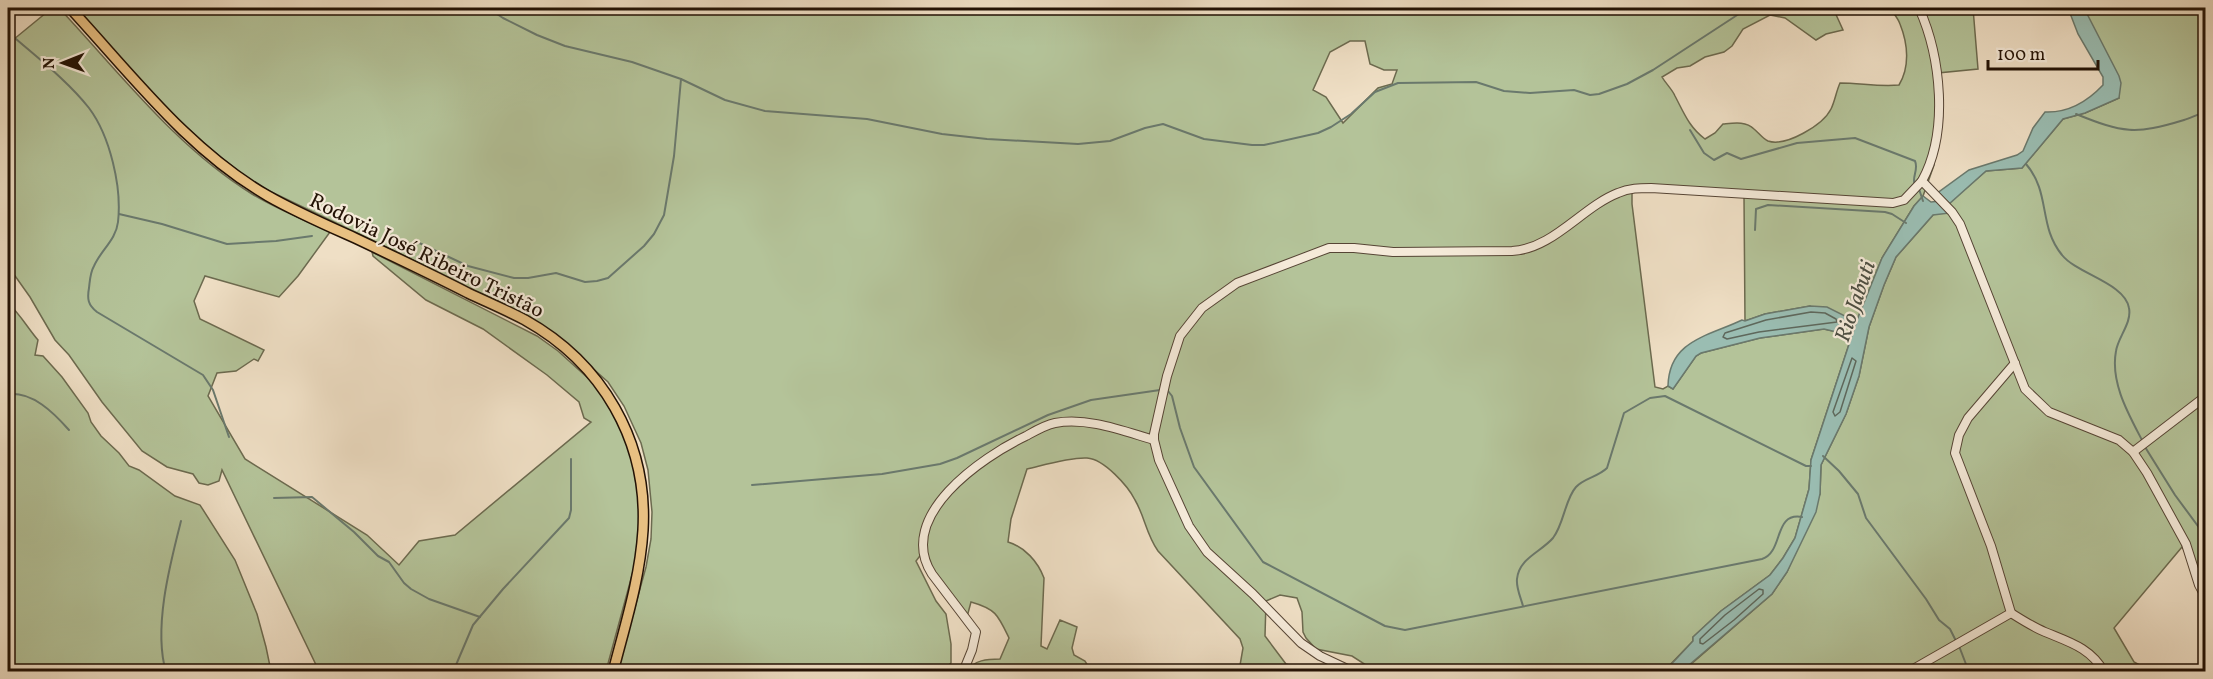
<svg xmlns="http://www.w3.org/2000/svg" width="2213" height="679" font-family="Vollkorn,serif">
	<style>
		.green { fill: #b4c399; stroke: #6c6a4f; stroke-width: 1.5; fill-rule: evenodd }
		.water { fill: #9abdb2; stroke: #6a796d; stroke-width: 1.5 }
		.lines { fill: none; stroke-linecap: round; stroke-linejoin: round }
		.shore { stroke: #5e685c; stroke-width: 1.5 }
		.stream { stroke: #6a796d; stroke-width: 2 }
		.minor-casing { stroke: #564535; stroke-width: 10 }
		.major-casing { stroke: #231205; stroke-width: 12 }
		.minor { stroke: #f5ead9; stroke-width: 8 }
		.major { stroke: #e8c082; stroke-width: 9 }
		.labels { text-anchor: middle; stroke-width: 4.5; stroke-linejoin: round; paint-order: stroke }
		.street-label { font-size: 21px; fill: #231205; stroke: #f5ead9 }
		.water-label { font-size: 22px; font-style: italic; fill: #4d4e42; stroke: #f5ead9 }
	</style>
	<rect width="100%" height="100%" fill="#efdfc5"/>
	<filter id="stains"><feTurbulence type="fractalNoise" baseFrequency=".00333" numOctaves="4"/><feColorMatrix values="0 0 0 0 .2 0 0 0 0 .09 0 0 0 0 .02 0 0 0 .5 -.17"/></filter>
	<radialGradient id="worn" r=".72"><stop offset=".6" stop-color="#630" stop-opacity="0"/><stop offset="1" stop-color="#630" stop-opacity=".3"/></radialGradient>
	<g class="green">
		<path d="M 52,8 L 59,8 C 120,73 175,146 252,194 C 276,209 305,220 330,232 L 298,276 L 279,297 L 205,276 L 194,301 L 200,319 L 264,350 L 258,361 L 254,359 L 236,371 L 217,373 L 208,396 L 245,459 L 367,535 L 399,565 L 419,541 L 455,535 L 591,422 L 584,418 L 579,402 L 547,375 L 483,329 L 426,300 L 373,256 L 372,252 L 537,336 L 558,351 L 600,389 L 630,447 L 641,512 L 635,564 L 606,671 L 319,671 L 222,470 L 219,481 L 208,485 L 199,483 L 193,474 L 167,467 L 142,451 L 102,402 L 69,355 L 55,340 L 30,297 L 8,266 L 8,44 Z"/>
		<path d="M 74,8 L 1833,8 L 1843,30 L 1826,34 L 1816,40 L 1785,18 L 1770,15 L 1743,29 L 1732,46 L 1724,52 L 1705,57 L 1690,66 L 1677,68 L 1662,77 C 1666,84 1672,89 1675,96 C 1684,113 1689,127 1705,139 L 1715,133 L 1723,124 C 1734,123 1746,121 1754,129 C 1759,133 1762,138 1768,141 C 1786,147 1823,125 1831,109 C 1835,101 1836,92 1840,83 C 1860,83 1879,87 1899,85 C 1910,67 1908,44 1900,24 C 1898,18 1893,13 1890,8 L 1973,8 L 1978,69 L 1938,73 L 1939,121 L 1934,165 L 1923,196 L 1914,206 L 1882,258 L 1857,320 L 1811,460 L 1809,489 L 1795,538 L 1783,558 L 1770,575 L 1721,611 L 1693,637 L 1693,641 L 1664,671 L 1391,672 L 1386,669 L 1372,669 L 1352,656 L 1316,649 L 1306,638 L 1303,632 L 1302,612 L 1297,598 L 1280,595 L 1266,601 L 1265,636 L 1286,664 L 1302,669 L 1304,671 L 1239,671 L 1243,648 L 1240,639 L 1158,551 C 1146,534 1145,517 1135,500 C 1128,486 1104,459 1087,458 C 1070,457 1044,465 1027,469 L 1011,519 L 1008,542 C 1025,547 1038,562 1044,578 L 1041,646 L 1047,649 L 1060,620 L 1077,627 L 1072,648 L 1074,655 L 1085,661 L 1091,671 L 968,671 C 973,660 988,659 1000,659 L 1009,638 C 998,615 996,609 971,602 L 967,617 L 933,577 L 926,548 L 916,561 L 936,601 L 946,614 L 951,644 L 951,663 L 942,671 L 617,672 L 646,567 L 651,539 L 652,512 L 648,470 L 641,443 L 624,406 L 608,382 L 554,334 L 409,258 L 259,186 C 188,137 132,72 74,8 ZM 1350,41 L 1365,41 L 1370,64 L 1384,70 L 1397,70 L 1392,84 L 1378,88 L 1343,123 L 1326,97 L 1313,90 L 1330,52 ZM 1638,187 L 1744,196 L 1745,321 L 1765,314 L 1810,306 L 1841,333 L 1824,329 L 1760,338 L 1701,353 L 1696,356 L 1673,389 L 1668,386 L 1663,389 L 1655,387 L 1632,204 L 1632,192 Z"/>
		<polygon points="2084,8 2205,8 2205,577 2197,569 2182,547 2114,628 2134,662 2147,669 2205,669 2205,671 1965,672 1963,667 1746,668 1746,671 1682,672 1772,594 1787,572 1820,494 1821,465 1846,414 1859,376 1869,327 1884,285 1896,257 1933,215 1941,201 1949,203 1986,171 2022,168 2063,119 2085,113 2119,98"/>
		<path d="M 8,303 C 20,314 27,327 38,340 L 35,355 L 43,356 L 62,377 L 88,413 L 91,422 L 101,436 L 119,453 L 129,466 L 139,470 L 175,496 L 200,505 L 235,560 L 257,614 L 266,647 L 271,671 L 8,671 Z"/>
	</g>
	<g class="water">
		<path d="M 2068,8 L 2084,8 L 2119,76 L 2121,83 L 2119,98 L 2085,113 L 2063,119 L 2022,168 L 1986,171 L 1949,204 L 1942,201 L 1950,213 L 1933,215 L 1896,257 L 1884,285 L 1869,327 L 1859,376 L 1846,414 L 1821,465 L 1820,494 L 1816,512 L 1787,572 L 1772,594 L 1682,671 L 1664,672 L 1693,641 L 1693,637 L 1721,611 L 1770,575 L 1783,558 L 1795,538 L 1809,489 L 1811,460 L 1857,320 L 1882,258 L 1914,206 L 1923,196 L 1931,202 L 1941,201 L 1936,194 L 1969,170 L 2017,155 L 2023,151 L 2033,128 L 2045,112 C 2069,113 2087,102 2103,85 L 2103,77 L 2078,34 Z"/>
		<path d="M 1810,306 L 1827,307 L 1849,318 L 1841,333 L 1824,329 L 1760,338 L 1701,353 L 1696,356 L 1673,389 L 1668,386 C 1669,340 1709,336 1742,320 L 1745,321 L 1765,314 Z"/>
	</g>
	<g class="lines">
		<g class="shore">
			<polygon points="1811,312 1825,313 1836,319 1837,322 1759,332 1727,339 1723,337 1725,333 1766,320"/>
			<polygon points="1852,358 1856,361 1840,412 1835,416 1833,412"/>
			<polygon points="1759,589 1763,590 1763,594 1734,620 1703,644 1700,643 1700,639 1725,615"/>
		</g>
		<g class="stream">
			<polyline points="488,8 503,18 537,35 565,46 632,62 681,79 725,100 765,111 867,119 942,134 987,139 1078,144 1110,141 1145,128 1163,124 1204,139 1252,145 1264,145 1318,133 1331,127 1351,114 1375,92 1398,83 1476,82 1504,91 1530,93 1574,90 1590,95 1599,94 1627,84 1653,70 1748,8"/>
			<path d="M 8,32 C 35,56 66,79 89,108 C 110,136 122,187 118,222 C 116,240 101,250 94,266 C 90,273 90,280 89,288 C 87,299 88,305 97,312 L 203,375 L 213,390 L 229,437"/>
			<path d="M 2076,114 C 2123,133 2135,135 2184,120 C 2191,118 2198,114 2206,112"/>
			<path d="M 1690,130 L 1704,153 L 1714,160 L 1727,153 L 1741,159 L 1797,143 L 1855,138 L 1915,161 C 1919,170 1911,178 1915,185"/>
			<path d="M 2026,164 C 2051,193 2038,226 2062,255 C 2077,274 2125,283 2129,308 C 2132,323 2118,337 2116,351 C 2110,383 2129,415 2143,442"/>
			<polyline points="1919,189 1923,201"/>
			<polyline points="119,214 162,224 227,244 276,241 312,236"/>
			<polyline points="1755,230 1756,209 1768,205 1885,212 1892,214 1906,223"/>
			<polyline points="415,241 468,266 514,278 528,278 556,273 585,282 597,281 608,278 644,246 654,234 664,215 674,156 681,79"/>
			<path d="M 8,394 C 33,392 53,412 69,430"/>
			<polyline points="2145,447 2175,495 2206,537"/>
			<polyline points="1823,456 1839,471 1858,494 1866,518 1926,599 1939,620 1950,629 1956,641"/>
			<path d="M 752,485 L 882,474 L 940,464 L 957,458 L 1048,415 L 1091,400 L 1160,390 L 1168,391 L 1172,396 L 1180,428 L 1194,467 L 1263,562 L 1385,626 L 1405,630 L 1762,559 C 1784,552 1773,512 1802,517"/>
			<polyline points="274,498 312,497 354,532 378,556 389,562 404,583 411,589 429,599 480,617"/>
			<path d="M 1523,606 C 1521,598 1516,588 1517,579 C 1519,558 1541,552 1553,538 C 1564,524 1565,499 1576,487 C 1584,478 1598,477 1607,468 L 1624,413 L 1650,398 L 1665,396 L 1806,466 L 1811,466"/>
			<polyline points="1959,646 1969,672"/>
			<path d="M 166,672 C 153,628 170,564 181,521"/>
			<polyline points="453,672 473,625 503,589 569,518 571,510 571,459"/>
		</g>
		<g class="minor-casing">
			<g id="minor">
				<path d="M 1919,8 C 1941,57 1949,132 1922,181 L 1952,212 L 1960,224 L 2025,389 L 2049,412 L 2119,440 L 2133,452 L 2147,473 L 2186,544 L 2199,585 L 2206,598"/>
				<polyline points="2133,452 2206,396"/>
				<path d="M 2011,613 C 2022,620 2033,627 2045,632 C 2069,642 2091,648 2104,672"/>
				<path d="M 963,672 L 972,650 L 976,632 L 932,574 C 895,516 982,457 1026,436 C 1035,431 1045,425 1055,423 C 1088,417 1123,431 1154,440"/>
				<path d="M 1354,672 L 1320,656 L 1301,643 L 1253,594 L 1207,552 L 1189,526 L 1159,460 L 1154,440 L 1154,434 L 1167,376 L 1180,336 L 1202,308 L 1237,283 L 1329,248 L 1354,248 L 1393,252 L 1512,251 C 1553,249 1582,207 1618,193 C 1629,188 1640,188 1651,188 L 1893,203 L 1904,200 L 1922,181"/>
				<polyline points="1908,672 2011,613 1991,546 1955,453 1959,435 1968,418 2015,363"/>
			</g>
		</g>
		<g class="major-casing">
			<path id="major" d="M 70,8 C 132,75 188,150 268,196 C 296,212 326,225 355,238 C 393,256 431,274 468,293 C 487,302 506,310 525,320 C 602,363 648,441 643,530 C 640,579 625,625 613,672"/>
		</g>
		<use href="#minor" class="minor"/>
		<use href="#major" class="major"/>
	</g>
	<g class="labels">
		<g class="street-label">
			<text transform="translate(427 255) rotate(26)" y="7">Rodovia José Ribeiro Tristão</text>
		</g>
		<g class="water-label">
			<text transform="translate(1854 301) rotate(-71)" y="8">Rio Jabuti</text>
		</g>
	</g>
	<rect width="2213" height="679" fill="none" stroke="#efdfc5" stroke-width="30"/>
	<rect x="9" y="9" width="2195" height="661" fill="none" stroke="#231205" stroke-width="3"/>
	<rect x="15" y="15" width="2183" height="649" fill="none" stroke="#231205" stroke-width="1.5"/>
	<g transform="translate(63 63) rotate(269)" stroke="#f5ead9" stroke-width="4.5" paint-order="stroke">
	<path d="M0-4.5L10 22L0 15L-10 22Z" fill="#231205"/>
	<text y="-9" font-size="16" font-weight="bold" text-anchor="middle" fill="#231205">N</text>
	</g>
	<path d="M1988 60v9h110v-9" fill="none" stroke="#231205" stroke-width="3"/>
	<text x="1997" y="60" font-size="18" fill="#231205" stroke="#f5ead9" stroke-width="4.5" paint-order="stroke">100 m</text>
	<rect width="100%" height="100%" filter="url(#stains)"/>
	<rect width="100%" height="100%" fill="url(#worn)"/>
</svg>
